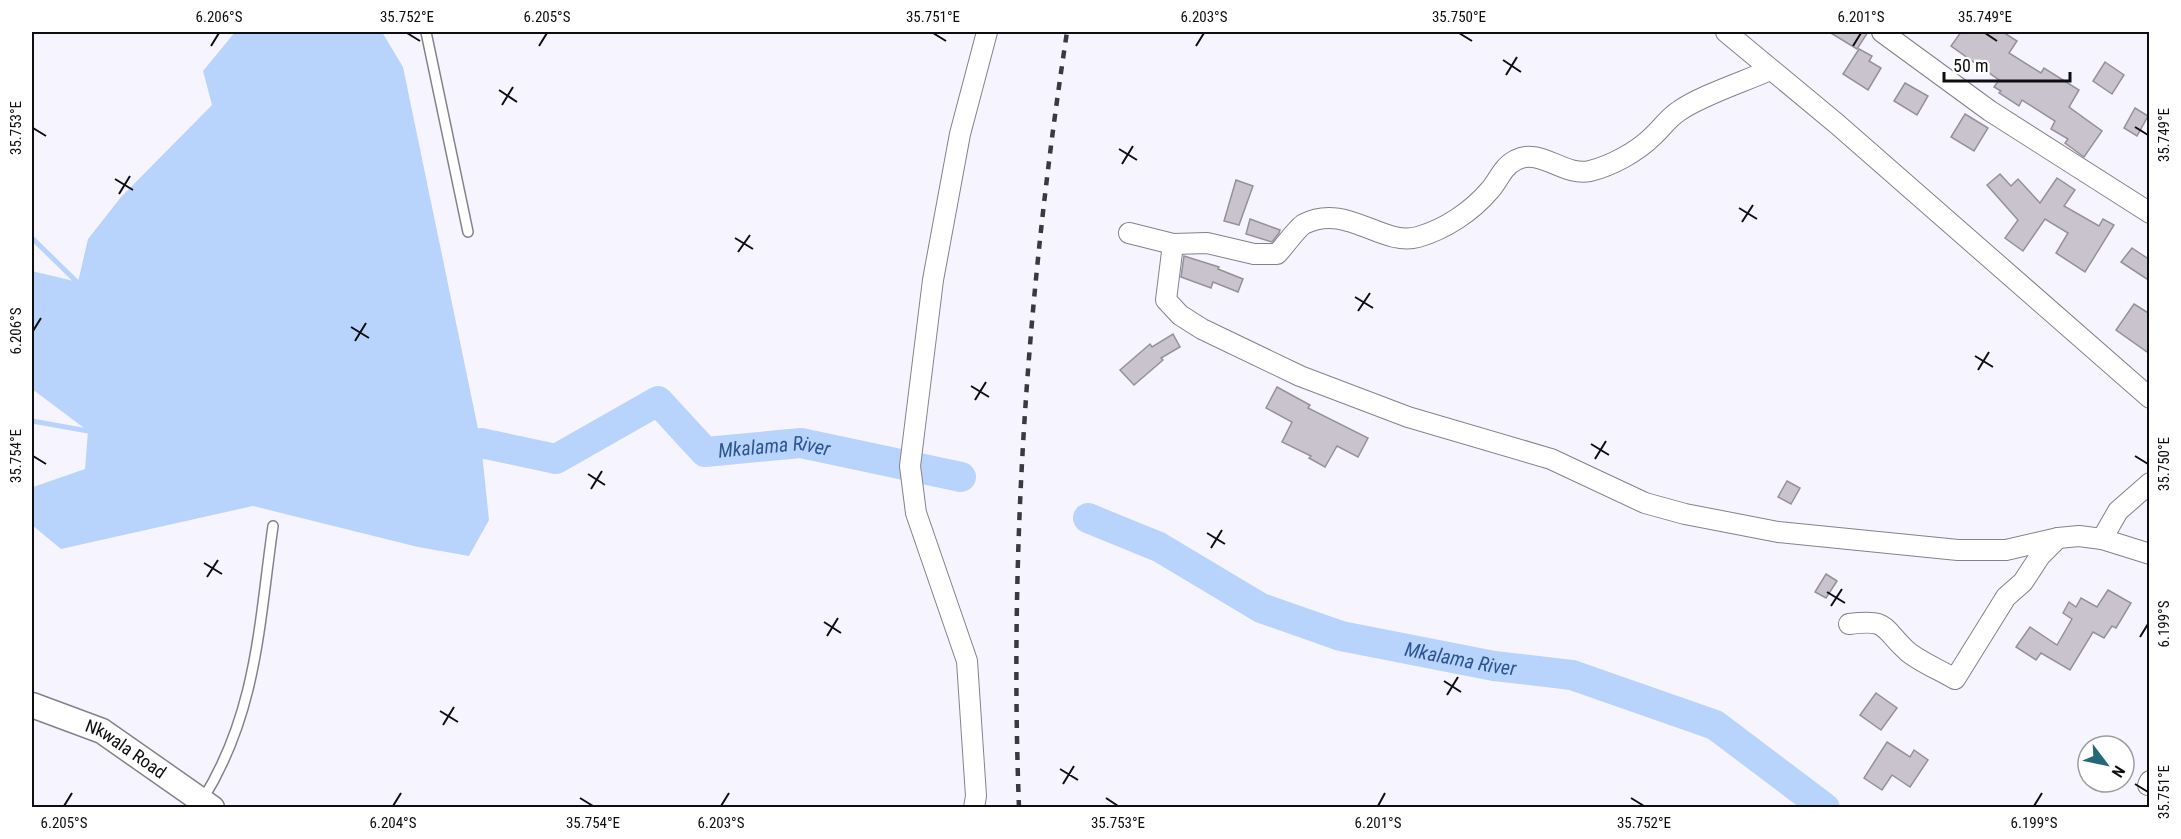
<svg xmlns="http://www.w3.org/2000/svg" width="2181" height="839" font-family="'Roboto Condensed',sans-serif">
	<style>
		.water { fill: #b9d4fc }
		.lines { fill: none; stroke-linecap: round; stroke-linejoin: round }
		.stream { stroke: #b9d4fc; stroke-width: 5 }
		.river { stroke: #b9d4fc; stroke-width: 30 }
		.building { fill: #c8c3cc; stroke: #959199; stroke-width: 1.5 }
		.service-casing { stroke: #83828b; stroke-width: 12 }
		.minor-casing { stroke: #83828b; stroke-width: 22 }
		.tertiary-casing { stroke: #83828b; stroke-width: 27 }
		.service { stroke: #fff; stroke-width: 9 }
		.minor { stroke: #fff; stroke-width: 20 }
		.tertiary { stroke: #fff; stroke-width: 24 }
		.rail { stroke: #3a3a3e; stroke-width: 4.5; stroke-dasharray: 8 8; stroke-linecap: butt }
		.ticks { fill: none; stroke: #0e0e11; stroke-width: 2 }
		.labels { text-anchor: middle; stroke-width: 4.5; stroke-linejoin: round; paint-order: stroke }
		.street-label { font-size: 18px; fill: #0e0e11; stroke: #fff }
		.water-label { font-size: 20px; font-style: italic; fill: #2d5592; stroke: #fff }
		.neatline { fill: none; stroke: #0e0e11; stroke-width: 2 }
		.ticks-label { font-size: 15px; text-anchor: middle; fill: #0e0e11 }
	</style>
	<rect width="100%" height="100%" fill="#f6f5ff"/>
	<polygon class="water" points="235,32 382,32 403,67 481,443 489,520 469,556 418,547 253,506 61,549 32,525 33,487 85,469 88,431 32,389 32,271 78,282 88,239 121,197 212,105 203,71"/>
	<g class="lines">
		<g class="stream">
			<polyline points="32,238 78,283"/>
			<polyline points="32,421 88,431"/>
		</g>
		<g class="river">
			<path id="s1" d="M 481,443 L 556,459 L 658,401 L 705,452 L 801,443 L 961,477"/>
			<path id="s2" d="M 1088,518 L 1159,547 L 1261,608 L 1341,636 L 1494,666 L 1572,675 L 1715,725 L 1825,808"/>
		</g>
	</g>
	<g class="building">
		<polygon points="1829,32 1868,32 1857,49"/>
		<polygon points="1961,32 2003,32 2017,41 2009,53 2041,73 2044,68 2079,90 2069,107 2102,131 2084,157 2065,143 2068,139 2051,129 2055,121 2022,100 2019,106 1999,93 2001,91 1994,87 1999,80 1951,46"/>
		<polygon points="1859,49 1872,56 1869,61 1881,68 1868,90 1843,74"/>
		<polygon points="2105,62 2124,75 2112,94 2093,81"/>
		<polygon points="1905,83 1928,96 1917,115 1894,101"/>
		<polygon points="2135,108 2148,116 2137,136 2124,128"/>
		<polygon points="1965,114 1988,128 1974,151 1951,137"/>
		<polygon points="2000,174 2011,186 2018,179 2040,203 2057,178 2075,190 2064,206 2099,226 2103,219 2114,225 2085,272 2056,253 2068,233 2045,219 2023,251 2005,238 2018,220 1987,185"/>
		<polygon points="1236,180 1253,186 1239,225 1224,221"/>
		<polygon points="1250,219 1280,230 1279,233 1272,242 1246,234"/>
		<polygon points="2132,248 2150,260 2150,281 2121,262"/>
		<polygon points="1184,256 1219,267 1218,269 1243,279 1238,292 1213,282 1211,288 1181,277"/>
		<polygon points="2134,304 2150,314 2150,354 2116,330"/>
		<polygon points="1173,334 1180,347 1161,358 1163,360 1134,385 1120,370 1150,344 1152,347"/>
		<polygon points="1277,387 1310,405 1308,408 1368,438 1358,457 1337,446 1325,467 1309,458 1311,456 1282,442 1292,422 1266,408"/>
		<polygon points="1787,481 1800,488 1791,504 1778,497"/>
		<polygon points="1826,574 1837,581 1826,598 1815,592"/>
		<polygon points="2108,590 2131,603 2116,628 2112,626 2104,638 2093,632 2070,670 2041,653 2036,660 2016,647 2030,627 2057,645 2072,619 2063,613 2069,602 2076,607 2081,598 2097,607"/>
		<polygon points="1876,693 1897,708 1881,730 1860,715"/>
		<polygon points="1887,742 1910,757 1914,750 1928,760 1910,787 1892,775 1882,790 1864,778"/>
	</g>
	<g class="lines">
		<g class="service-casing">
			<g id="service">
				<polyline points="426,32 468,232"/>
				<path d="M 203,799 C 257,712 259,624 273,526"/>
			</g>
		</g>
		<g class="minor-casing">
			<g id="minor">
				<polyline points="1726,32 1837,124 2150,398"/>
				<polyline points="1882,32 1990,111 2150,213"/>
				<path d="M 1129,233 L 1173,244 L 1207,243 L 1254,254 L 1277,254 C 1284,247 1297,228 1304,224 C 1346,202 1382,247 1418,237 C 1446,229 1472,211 1490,190 C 1499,180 1502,167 1516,160 C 1540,147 1564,177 1590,171 C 1611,166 1637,152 1653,136 C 1662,128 1668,118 1679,111 C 1702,95 1743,82 1770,70"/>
				<polyline points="1173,244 1166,300 1180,315 1202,329 1300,376 1408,417 1551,459 1645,503 1685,514 1778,532 1958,550 2006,550 2058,538 2079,536 2102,539 2150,554"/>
				<polyline points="2102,539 2118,511 2150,483"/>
				<path d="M 1849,624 C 1889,619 1881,627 1907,651 C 1920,662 1940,670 1955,679 L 2006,597 L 2023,582 L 2040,556 L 2058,538"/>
				<polyline points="2148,785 2150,781"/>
				<polyline points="974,808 976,796 967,661 916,513 910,466 933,280 960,134 987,32"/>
			</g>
		</g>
		<g class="tertiary-casing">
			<g id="tertiary">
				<path id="s3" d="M 32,705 L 102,731 L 212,808"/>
			</g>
		</g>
		<use href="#service" class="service"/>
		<use href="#minor" class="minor"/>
		<use href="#tertiary" class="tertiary"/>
		<path class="rail" d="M 1019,808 C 1009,549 1028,287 1067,32"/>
	</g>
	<path class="ticks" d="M 407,33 L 420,41M 933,33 L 946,41M 1459,33 L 1472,41M 1985,33 L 1997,41M 211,46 L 219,33M 539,46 L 547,33M 1196,46 L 1204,33M 1853,46 L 1861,33M 1503,60 L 1521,72M 1506,75 L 1517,57M 499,90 L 517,102M 502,105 L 513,87M 2135,127 L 2148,135M 33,128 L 46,136M 1119,149 L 1137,160M 1122,164 L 1133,146M 115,179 L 133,190M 119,194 L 130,176M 1739,208 L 1757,219M 1742,222 L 1753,205M 735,238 L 753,249M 738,252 L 750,235M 1355,297 L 1373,308M 1358,311 L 1370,293M 351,327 L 369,338M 33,331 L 41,318M 355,341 L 366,323M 1975,356 L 1993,367M 1978,370 L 1989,352M 971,386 L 989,397M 975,400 L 986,382M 1591,444 L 1609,455M 33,456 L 46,464M 2135,456 L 2148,464M 1595,459 L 1606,441M 588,474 L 605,485M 591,489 L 602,471M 1207,533 L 1225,544M 1211,548 L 1222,530M 204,563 L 222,574M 207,577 L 218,560M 1827,592 L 1845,603M 1831,606 L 1842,589M 824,622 L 841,633M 827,636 L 838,618M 2140,637 L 2148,624M 1444,681 L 1461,692M 1447,695 L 1458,677M 440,711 L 458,722M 443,725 L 454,707M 1060,769 L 1078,780M 1063,784 L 1074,766M 2135,784 L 2148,792M 580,798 L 593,806M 1106,798 L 1118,806M 1631,798 L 1644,806M 64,806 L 72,793M 393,806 L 401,793M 721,806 L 729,793M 1378,806 L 1385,793M 2034,806 L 2042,793"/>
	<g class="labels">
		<g class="street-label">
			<text dy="6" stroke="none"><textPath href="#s3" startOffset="104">Nkwala Road</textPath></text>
		</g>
		<g class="water-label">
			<text dy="7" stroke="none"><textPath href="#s1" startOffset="333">Mkalama River</textPath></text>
			<text dy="7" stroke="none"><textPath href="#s2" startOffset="402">Mkalama River</textPath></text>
		</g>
	</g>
	<rect width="2181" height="839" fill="none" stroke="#ffffff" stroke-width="66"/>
	<g transform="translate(2106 764) rotate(122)"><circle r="28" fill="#ffffff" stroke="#9f9fa0" stroke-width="1.5"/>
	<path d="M0-4.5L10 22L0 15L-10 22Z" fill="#236979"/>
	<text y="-9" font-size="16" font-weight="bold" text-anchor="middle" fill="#0e0e11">N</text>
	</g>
	<path d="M1944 72v9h126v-9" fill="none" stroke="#0e0e11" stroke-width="3"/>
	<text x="1953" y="72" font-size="18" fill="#0e0e11" stroke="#ffffff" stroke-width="4.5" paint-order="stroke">50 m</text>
	<rect x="33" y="33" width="2115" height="773" class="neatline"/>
	<g class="ticks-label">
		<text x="219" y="22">6.206°S</text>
		<text x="407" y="22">35.752°E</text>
		<text x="547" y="22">6.205°S</text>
		<text x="933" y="22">35.751°E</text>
		<text x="1204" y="22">6.203°S</text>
		<text x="1459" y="22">35.750°E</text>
		<text x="1861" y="22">6.201°S</text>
		<text x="1985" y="22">35.749°E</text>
		<text transform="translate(16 128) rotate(-90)" y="5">35.753°E</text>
		<text transform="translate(2164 135) rotate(-90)" y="5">35.749°E</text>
		<text transform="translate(16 331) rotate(-90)" y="5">6.206°S</text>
		<text transform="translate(16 456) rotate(-90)" y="5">35.754°E</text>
		<text transform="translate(2164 464) rotate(-90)" y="5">35.750°E</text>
		<text transform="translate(2164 624) rotate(-90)" y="5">6.199°S</text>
		<text transform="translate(2164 792) rotate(-90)" y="5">35.751°E</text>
		<text x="64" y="828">6.205°S</text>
		<text x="393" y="828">6.204°S</text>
		<text x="593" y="828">35.754°E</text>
		<text x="721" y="828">6.203°S</text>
		<text x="1118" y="828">35.753°E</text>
		<text x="1378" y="828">6.201°S</text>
		<text x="1644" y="828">35.752°E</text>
		<text x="2034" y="828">6.199°S</text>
	</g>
</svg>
